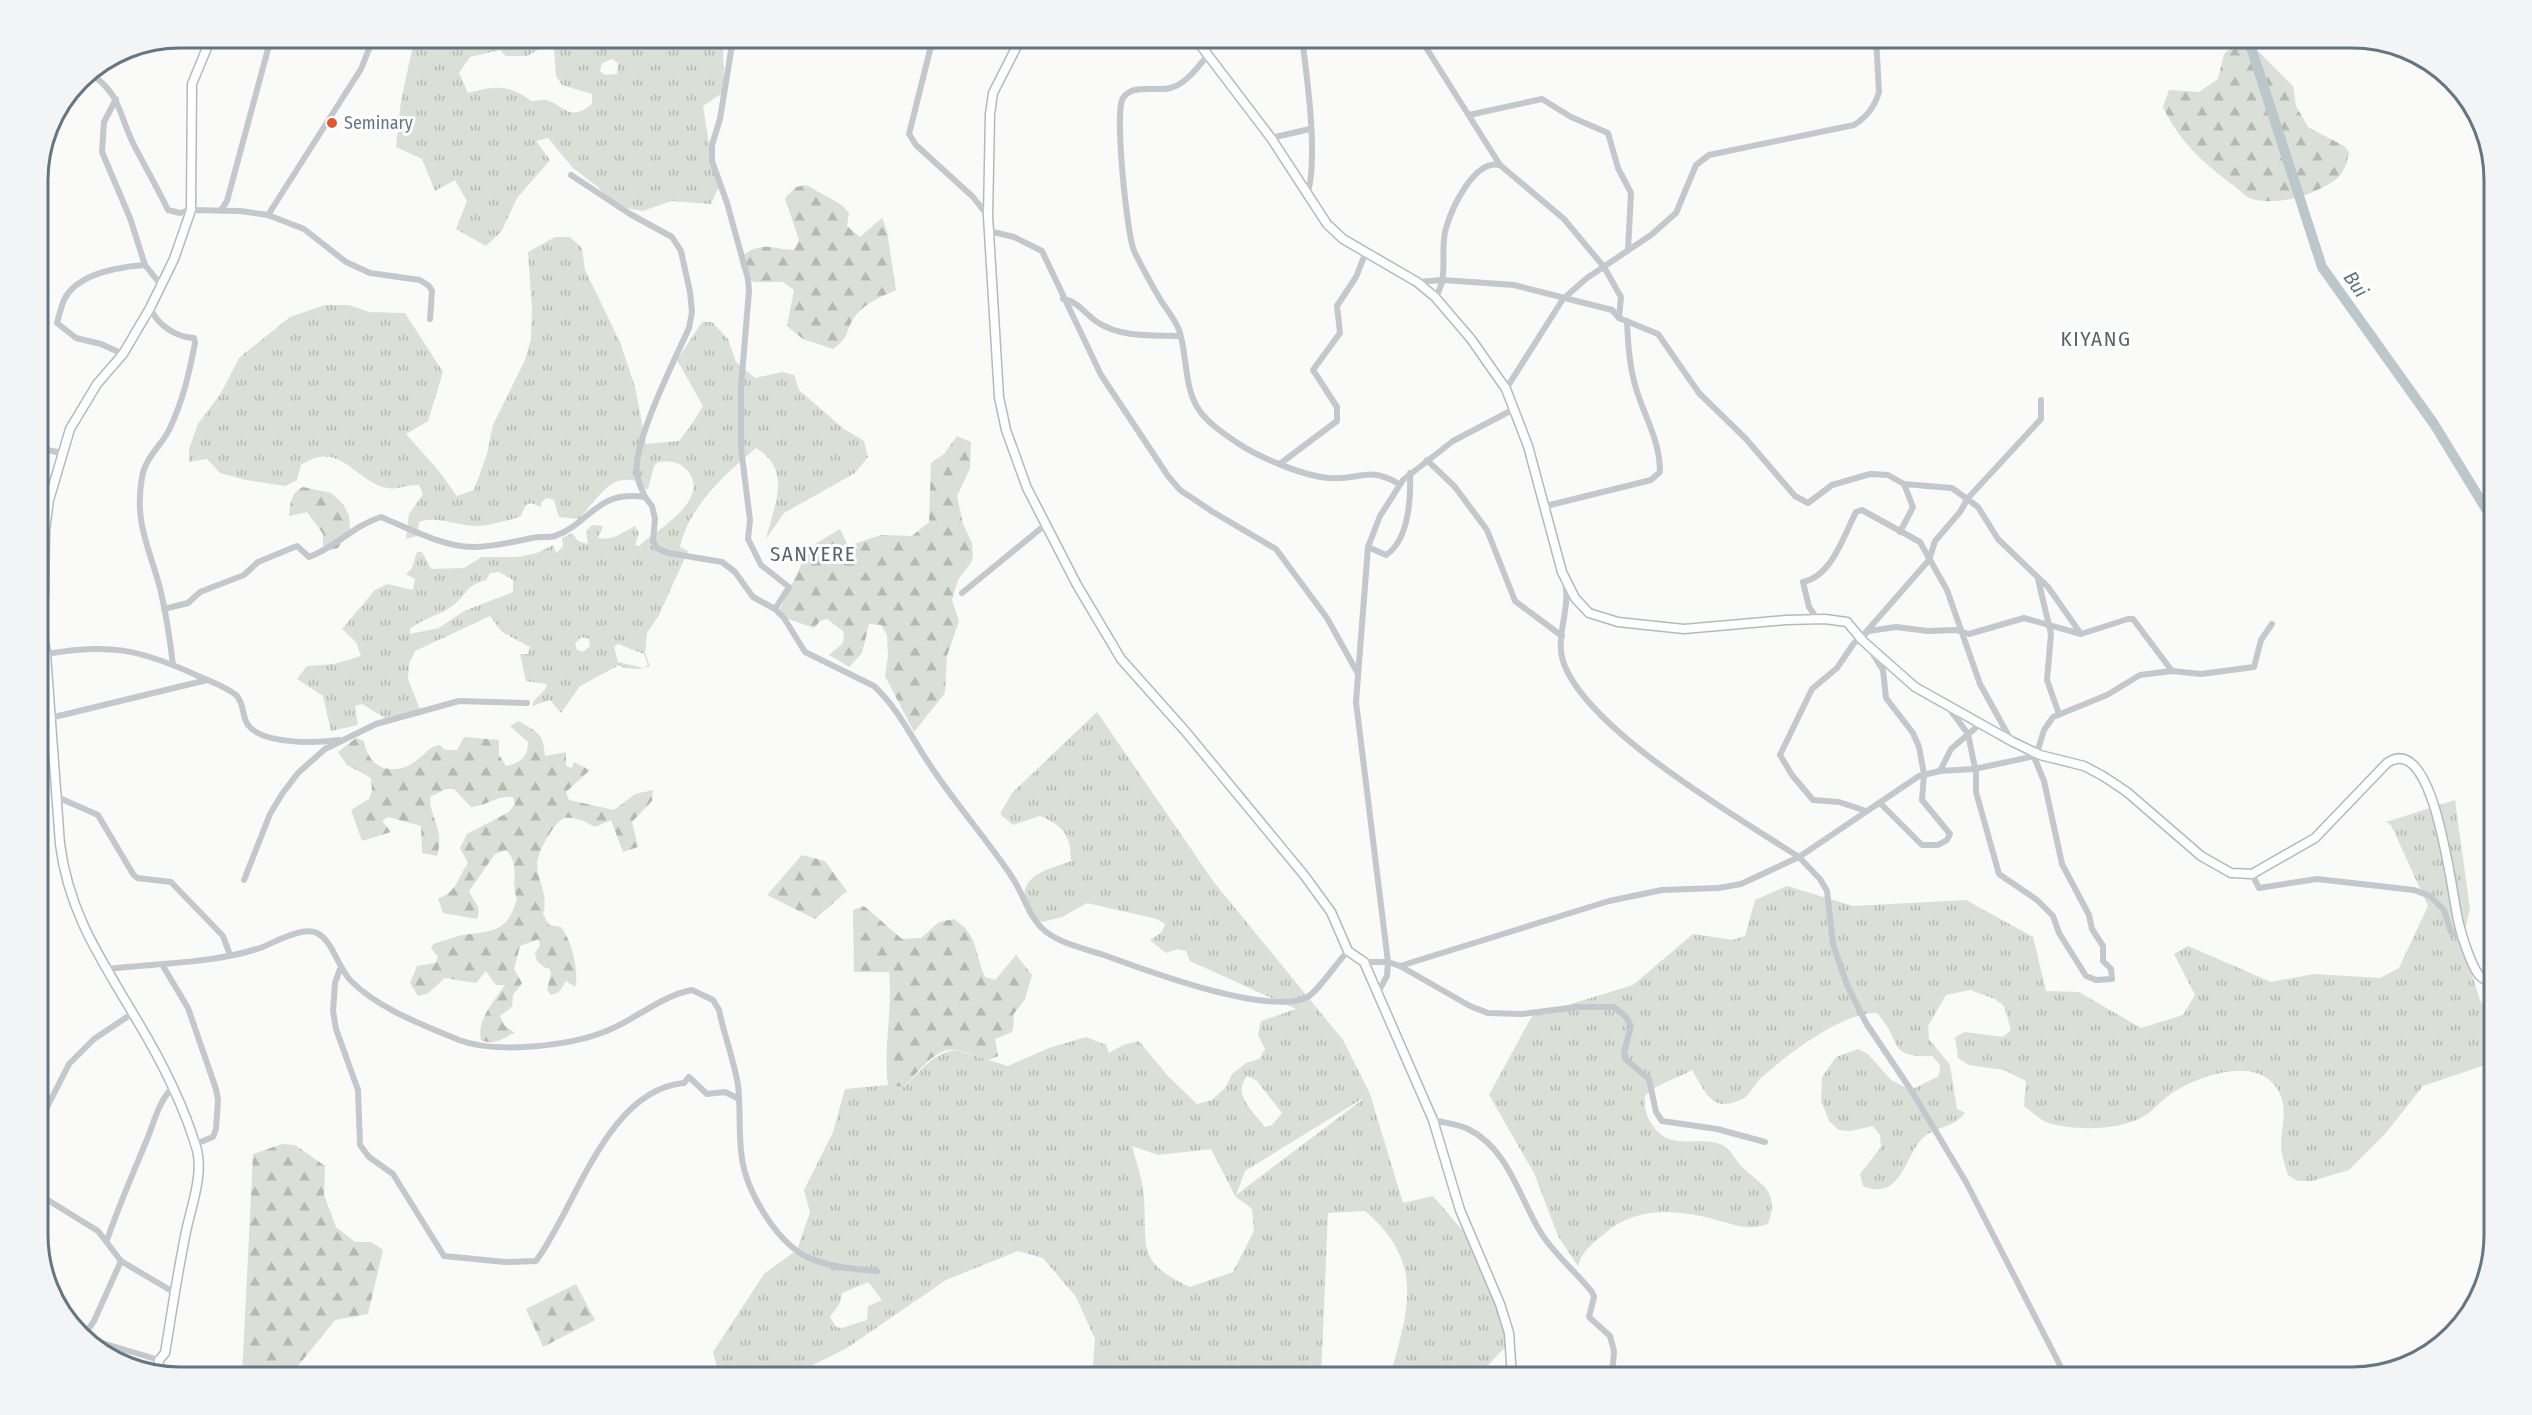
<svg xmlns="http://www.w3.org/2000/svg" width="2532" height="1415" font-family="'Fira Sans Condensed',sans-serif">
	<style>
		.grass { fill: url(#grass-tufts); fill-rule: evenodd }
		.forest { fill: url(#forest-firs) }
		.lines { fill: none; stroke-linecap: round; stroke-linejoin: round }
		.river { stroke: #bbc7cb; stroke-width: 10 }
		.secondary-casing { stroke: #b3babf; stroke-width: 11 }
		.street { stroke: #c3c8cc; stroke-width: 6 }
		.secondary { stroke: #fff; stroke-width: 8 }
		.poi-dot { fill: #e4572e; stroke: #fff; stroke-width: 2 }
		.labels { text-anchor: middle; stroke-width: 6; stroke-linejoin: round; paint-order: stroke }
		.poi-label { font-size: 18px; fill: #657683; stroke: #fff; text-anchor: start }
		.water-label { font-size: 20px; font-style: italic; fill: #60757c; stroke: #fff }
		.quarter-label { font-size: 21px; letter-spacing: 1.5px; fill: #57646e; stroke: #fff }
		.rim { fill: none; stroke: #657683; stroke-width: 3 }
	</style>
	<defs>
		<pattern id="grass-tufts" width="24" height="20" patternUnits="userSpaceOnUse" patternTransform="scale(1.5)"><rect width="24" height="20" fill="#dadfd7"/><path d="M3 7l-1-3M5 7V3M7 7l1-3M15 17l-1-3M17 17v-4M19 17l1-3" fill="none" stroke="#b4b9b4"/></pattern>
		<pattern id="forest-firs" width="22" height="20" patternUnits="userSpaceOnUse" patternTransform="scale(1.5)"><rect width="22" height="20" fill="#dadfd7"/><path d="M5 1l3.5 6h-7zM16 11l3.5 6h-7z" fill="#b4b9b4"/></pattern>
	</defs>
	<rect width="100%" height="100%" fill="#fafaf8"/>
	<g class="grass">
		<path d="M 426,38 L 615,38 L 617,40 L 619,38 L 723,38 L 724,92 L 703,106 L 712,163 L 719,186 L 711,204 L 671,201 L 643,211 L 614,206 L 598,187 L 573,168 L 548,138 L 536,141 L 550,160 L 517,198 L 501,232 L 486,246 L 456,229 L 467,201 L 455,180 L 435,191 L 422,159 L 396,147 L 401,101 L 413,46 ZM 543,47 L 554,48 L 556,76 L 562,85 L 592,94 L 592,104 C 568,124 563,103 545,100 C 541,100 535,101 531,101 C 510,84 494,86 468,93 L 459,73 L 470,57 L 500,50 L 506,56 L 527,56 ZM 612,59 L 618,63 L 617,74 L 605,75 L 600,71 L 602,63 Z"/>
		<path d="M 555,237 L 570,237 L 582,248 L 585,270 L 620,342 L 635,387 L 646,444 L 679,441 L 692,424 L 703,406 L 677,360 L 702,322 L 712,322 L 728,339 L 736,362 L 755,378 L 782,372 L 794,375 L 799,390 L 844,429 L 864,441 L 868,457 L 855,473 L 784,513 L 766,539 C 774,505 793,470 756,448 C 725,474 689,506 680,547 L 688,551 L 659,615 L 647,633 L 645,653 L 650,666 C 643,670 625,670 619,665 L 580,686 L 561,713 L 550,700 L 532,706 C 534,696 545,694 547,684 L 526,681 L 520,654 L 528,654 L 530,647 L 502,632 L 490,616 L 415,651 L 409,664 L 408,679 L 422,715 L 388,720 L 362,704 L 355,706 L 358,725 L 331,731 L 323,696 L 297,679 L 307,666 L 334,664 L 361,656 L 356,642 L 342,629 L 375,590 L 387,584 L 413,590 L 415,579 L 406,574 L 412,568 L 417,552 L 422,552 L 431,569 L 464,568 L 482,557 L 518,557 L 537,553 L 553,545 L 556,553 L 563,547 L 562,538 L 572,533 L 578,541 L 588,544 L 586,531 L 592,525 L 603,526 L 598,538 C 614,541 621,533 635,526 L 639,533 L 635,545 L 639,546 C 656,530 711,501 688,471 C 680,462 670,460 658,462 L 654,466 L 648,489 L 638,488 L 636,481 C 608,473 596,503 578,519 L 559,517 L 554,500 L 547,498 L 541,502 L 541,507 L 531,503 L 526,505 L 520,517 C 507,520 491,526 477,526 C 459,526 435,515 419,522 L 417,536 L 406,539 L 409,514 L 423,494 L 419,485 C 408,484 398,490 386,488 C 354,480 339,439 301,465 L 297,480 L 285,486 L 246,480 L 220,473 L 207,459 L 189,462 L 189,449 L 198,424 L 221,393 L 239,358 L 290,317 L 325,305 L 349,305 L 369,312 L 405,313 L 443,372 L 428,421 L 406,434 L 438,470 L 457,496 L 474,490 L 487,454 L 493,425 L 525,360 L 531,339 L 532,307 L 528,252 ZM 499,572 L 513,580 L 513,592 L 464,611 L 439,628 L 410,634 L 410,629 C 424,617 443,615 456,603 C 469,591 467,585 486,580 L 490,573 ZM 581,637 L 589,639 L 590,646 L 583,652 L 577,650 L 575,644 ZM 618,644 L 644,654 L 648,665 L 644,668 L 618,662 L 614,647 Z"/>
		<path d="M 1097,712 L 1213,881 L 1343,1040 L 1370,1094 L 1403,1203 L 1433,1196 L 1469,1238 L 1510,1342 L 1477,1377 L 1390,1377 C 1408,1310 1426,1263 1365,1211 L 1328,1213 L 1321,1377 L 1092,1377 L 1095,1339 L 1076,1297 L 1043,1258 L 1018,1251 L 946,1280 L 847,1348 L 789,1377 L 721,1377 L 719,1375 L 713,1352 L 764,1274 L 797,1250 L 810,1212 L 804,1190 L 833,1132 L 845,1089 L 888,1085 L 904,1087 C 920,1072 932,1053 956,1050 L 1008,1066 L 1049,1048 L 1086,1037 L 1106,1045 L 1109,1053 L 1123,1045 L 1139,1041 L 1167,1075 L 1197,1104 L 1212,1100 L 1226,1087 L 1232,1074 L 1246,1063 L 1259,1059 L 1265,1049 L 1258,1035 L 1261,1021 L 1296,1009 L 1190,961 L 1186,951 L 1178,949 L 1166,953 L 1150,940 L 1162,932 L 1165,924 L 1157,919 L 1087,903 L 1062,917 L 1042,922 L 1028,916 C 1014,877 1040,872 1071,861 C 1071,834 1063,826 1040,816 L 1013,825 L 1000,814 L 1012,793 ZM 1247,1076 L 1257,1081 L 1282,1113 L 1272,1125 L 1265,1127 C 1253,1111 1232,1095 1247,1076 ZM 1362,1099 L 1362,1100 L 1236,1195 L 1245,1171 ZM 1132,1146 L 1158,1155 L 1211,1149 L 1235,1196 L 1252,1209 L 1254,1231 L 1233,1272 L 1190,1287 C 1136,1262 1147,1248 1144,1197 C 1143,1180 1136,1162 1132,1146 ZM 868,1282 L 882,1300 L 868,1306 L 867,1320 L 842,1328 L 836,1327 L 830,1317 L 840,1303 L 842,1293 Z"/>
		<path d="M 2455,800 L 2470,909 L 2462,943 L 2480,1000 L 2494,1025 L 2494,1062 L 2423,1086 L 2385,1134 L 2349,1170 L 2312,1181 L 2298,1181 L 2288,1175 C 2285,1165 2281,1154 2281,1144 C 2282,1124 2289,1105 2276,1087 C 2254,1055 2194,1077 2168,1096 C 2160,1102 2153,1111 2144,1116 C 2121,1131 2071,1131 2046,1122 C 2039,1119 2031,1111 2024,1106 L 2026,1081 L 2004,1070 L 1969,1065 L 1958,1058 L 1955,1037 L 1965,1032 L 2003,1037 L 2011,1030 L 2004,1006 L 1995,999 L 1970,990 L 1946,995 L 1928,1026 L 1929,1039 L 1950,1065 L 1957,1109 L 1965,1113 C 1954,1127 1939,1126 1925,1136 C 1905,1151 1903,1203 1863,1186 L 1860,1174 L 1881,1147 L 1880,1135 L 1873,1126 L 1850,1131 L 1839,1130 L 1829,1121 L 1821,1100 L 1822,1077 L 1836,1057 L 1858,1049 L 1868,1054 L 1891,1080 L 1911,1090 L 1939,1076 L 1940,1065 L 1932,1056 C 1886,1058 1903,1041 1877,1013 C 1842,1012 1788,1054 1762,1077 C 1755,1083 1751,1093 1744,1098 C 1739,1101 1728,1105 1722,1104 C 1708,1103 1699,1081 1692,1070 C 1677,1079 1657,1083 1645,1096 C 1644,1108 1646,1116 1653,1126 C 1670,1151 1696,1136 1720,1144 C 1732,1149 1734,1159 1742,1167 C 1762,1186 1780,1190 1768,1224 C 1747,1231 1735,1225 1714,1219 C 1675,1209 1635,1206 1604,1234 C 1592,1244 1582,1251 1578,1266 L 1558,1236 L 1534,1173 L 1489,1095 L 1532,1016 L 1633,985 L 1693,934 L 1733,940 L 1745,936 L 1755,900 L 1787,886 L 1853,906 L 1966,900 L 2033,937 L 2046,991 L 2079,992 L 2141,1028 L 2183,1015 L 2195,995 L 2174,954 L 2188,946 L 2271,982 L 2314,974 L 2380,978 L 2399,968 L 2428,906 L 2391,825 L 2386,822 Z"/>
	</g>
	<g class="forest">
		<path d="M 2235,45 L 2256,49 L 2293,86 L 2296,106 L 2308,127 L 2344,146 L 2349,152 C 2345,176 2337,181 2315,191 C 2297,200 2271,204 2252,199 C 2245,197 2239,189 2233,185 C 2202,162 2180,142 2163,107 L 2169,90 L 2199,92 L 2218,79 L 2224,54 Z"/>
		<path d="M 806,185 L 842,205 L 849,213 L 847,226 L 860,237 L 882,218 L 887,231 L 896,290 C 881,297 867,302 856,315 C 845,329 851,337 833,349 L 803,339 L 787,326 L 794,290 L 783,282 L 753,282 L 741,268 L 740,258 C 761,240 769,249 794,250 L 799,240 L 785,198 L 796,187 Z"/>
		<polygon points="957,436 971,442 970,468 957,496 963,524 972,543 973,556 971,563 958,580 952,600 959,621 947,656 945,693 914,732 885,676 888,657 887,635 881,625 869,624 862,653 849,667 829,655 843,643 844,632 827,619 820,621 814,628 777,615 804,559 815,544 840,529 848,546 881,535 912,536 929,522 931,463 944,454"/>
		<path d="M 303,487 L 331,493 L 343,504 L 349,515 L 350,530 L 338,548 L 330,550 L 323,545 L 323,534 L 307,512 L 289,516 C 290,503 291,493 303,487 Z"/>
		<polygon points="2494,495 2494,526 2489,519 2486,499"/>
		<path d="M 519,721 C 537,733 543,731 545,756 L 566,752 L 566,766 L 572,768 L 574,762 L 590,770 L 566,792 L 569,800 L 614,810 L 635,794 L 653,790 L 652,801 L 632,822 L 638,847 L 623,852 L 611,820 L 595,827 C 589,823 573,816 565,818 C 555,820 537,853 537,864 C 537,882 549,893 543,914 L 549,925 L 561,927 C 571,939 580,973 575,987 L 566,981 L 559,992 L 551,995 L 547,990 L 551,973 L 549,968 L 545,968 L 537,961 L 535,953 L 540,946 L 539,939 L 520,946 L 514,969 L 522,983 L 513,995 L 512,1007 L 500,1016 L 504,1025 L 515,1033 C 503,1038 495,1046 481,1040 C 476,1020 495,1000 505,985 L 496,985 L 486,971 L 476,983 L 445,978 L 427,994 L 418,996 L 410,983 L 417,966 L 436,963 L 438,957 L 431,948 L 433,944 C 445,941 457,935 470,934 C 498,931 508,928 517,899 C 510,881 521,865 506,850 L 495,854 L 469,891 C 474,903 482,906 477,919 L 443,913 L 438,898 C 456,894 458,877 468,863 L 460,848 L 467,834 L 509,812 L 515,804 L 513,797 C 494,796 489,805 471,807 L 454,789 L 446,789 L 430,797 C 430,820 445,828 437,856 L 422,853 L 421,826 L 388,817 L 382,821 L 391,832 L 362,841 L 351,810 L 369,799 L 372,791 L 371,778 L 347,765 L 338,752 L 356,738 L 364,741 C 369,773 399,777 421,757 C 428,751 429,747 440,745 L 445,750 L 457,750 L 464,737 L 499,740 L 499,755 L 506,766 C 521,763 528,757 528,742 L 510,726 Z"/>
		<polygon points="802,855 825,861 847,891 815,919 767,895"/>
		<path d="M 864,906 L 902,939 L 921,938 L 939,922 L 954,919 C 979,936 974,952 985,977 L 995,980 L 1016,955 L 1032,975 L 1025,999 L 1013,1015 L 1014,1023 L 1012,1032 L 995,1039 L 998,1056 L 989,1060 C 978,1058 968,1052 957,1050 C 935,1046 917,1074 904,1087 L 888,1085 C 883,1047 893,1010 889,972 L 854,972 L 853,910 Z"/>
		<polygon points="282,1144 295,1145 325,1166 324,1195 336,1227 355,1242 371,1242 383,1250 368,1314 335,1320 289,1377 242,1377 253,1154"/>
		<polygon points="576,1284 595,1320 543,1347 526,1309"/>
	</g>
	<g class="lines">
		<polyline class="river" points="2248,38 2322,267 2434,424 2494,522"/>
		<g class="secondary-casing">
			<g id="secondary">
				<polyline points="1021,38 993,93 990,114 988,216 999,397 1006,430 1027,488 1077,585 1121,659 1186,732 1304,875 1331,912 1348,951 1364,962 1433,1120 1460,1210 1500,1304 1509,1333 1512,1377"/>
				<path d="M 1195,38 L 1271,138 L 1327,224 L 1343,239 L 1417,282 L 1435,297 L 1471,339 L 1506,389 L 1528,446 L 1562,572 L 1575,598 L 1589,613 L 1618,622 L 1684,629 L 1786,620 L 1825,619 L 1847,622 L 1863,641 L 1915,687 L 2013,742 L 2040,755 L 2084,766 L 2103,776 L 2127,792 L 2201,856 L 2231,873 L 2252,874 L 2315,838 L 2387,763 C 2436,729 2452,900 2459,924 C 2462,937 2471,965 2479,975 C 2482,979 2490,982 2494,984"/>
				<path d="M 39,610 L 46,654 L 60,844 C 69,915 103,962 138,1022 C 162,1062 184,1106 197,1150 C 203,1174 192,1205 187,1227 C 178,1269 172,1311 165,1353 L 159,1360 L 158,1372"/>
				<polyline points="38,615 44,595 45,530 49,500 70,429 97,384 123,354 150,308 174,259 191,210 192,84 211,38"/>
			</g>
		</g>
		<g class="street">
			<polyline points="603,38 604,48"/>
			<polyline points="733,38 720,119 712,145 712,161 727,203 748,279 749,291 741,386 741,448 750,520 748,539 761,565 789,587 775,609"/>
			<polyline points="933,38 909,134 916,145 973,197 988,216"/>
			<path d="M 1302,38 C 1307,77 1318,155 1308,192"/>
			<polyline points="1420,38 1500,165 1564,219 1604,267 1621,297 1619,318"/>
			<path d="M 1207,56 C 1198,67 1185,85 1170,88 C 1156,92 1133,83 1123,98 C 1114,111 1127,234 1134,251 C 1142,267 1151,284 1160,299 C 1166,309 1175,319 1179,330 C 1188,356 1183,386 1199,410 C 1208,423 1223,433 1236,442 C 1258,457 1303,476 1329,478 C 1360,481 1367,465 1399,484"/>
			<path d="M 89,72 C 122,96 117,110 133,143 C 144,165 157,187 168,210 L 180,213 L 189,210 L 240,211 L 268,215 L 304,229 L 346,262 L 370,273 L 420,280 L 429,286 L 432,291 L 430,319"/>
			<polyline points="116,99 104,122 102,152 130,218 145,265 161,285"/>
			<polyline points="1469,115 1542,99 1571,117 1608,133 1618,168 1631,193 1628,250"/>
			<polyline points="1271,138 1310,129"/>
			<path d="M 571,175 L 630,214 L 672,237 L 681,251 L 690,292 L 692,312 L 689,328 C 675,359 632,444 637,474 C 638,482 642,490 645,497"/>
			<polyline points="221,210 227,201 271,38"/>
			<polyline points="268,215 361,69 369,49 370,38"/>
			<polyline points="989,231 1014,237 1042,251 1101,375 1168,476 1180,490 1213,512 1276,549 1327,618 1357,672"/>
			<polyline points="1417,282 1443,280 1514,285 1612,310 1619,318 1658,334 1699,393 1746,439 1795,496 1808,503 1832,485 1870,474 1888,475 1904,484 1952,488 1978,507 1998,539 2048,587 2081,634"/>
			<path d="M 1435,297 C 1450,277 1439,251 1446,228 C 1452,208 1474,159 1500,165"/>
			<path d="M 1063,299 C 1078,301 1085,314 1097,322 C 1121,338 1153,335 1180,336"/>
			<path d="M 150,308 C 158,325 175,337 194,338 L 195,343 C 189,374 183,401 169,430 C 161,446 145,458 142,477 C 134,523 149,547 160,588 C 166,613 170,639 173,665"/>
			<path d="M 123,354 L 101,344 L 76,338 L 57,323 C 59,316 61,307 64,300 C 77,273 119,267 145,265"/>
			<path d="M 1506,389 L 1563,299 L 1587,278 L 1651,235 L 1676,213 L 1696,165 L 1709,155 L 1854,125 C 1867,117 1875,106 1879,92 L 1876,38"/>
			<polyline points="38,448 62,453"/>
			<polyline points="1427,460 1455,487 1487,530 1515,601 1562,636"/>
			<polyline points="1281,463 1337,421 1337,407 1313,370 1340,333 1337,306 1356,277 1366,252"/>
			<polyline points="38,499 49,500"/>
			<path d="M 1546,506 L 1651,480 L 1660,472 C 1660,445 1649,425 1640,400 C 1630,375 1628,347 1627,321"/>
			<polyline points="1900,532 1913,507 1904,484"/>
			<path d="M 1368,547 L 1386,555 C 1409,540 1411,498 1410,473"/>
			<polyline points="2038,579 2051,634 2047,680 2059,714"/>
			<path d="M 1565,583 C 1571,608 1555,636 1563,661 C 1585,729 1737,817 1799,857 L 1820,879 L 1827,891 L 1833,944 L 1847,985 L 1866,1023 L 1911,1090 L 1966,1182 L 2066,1377"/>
			<polyline points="962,593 1045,525"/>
			<path d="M 164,609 L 188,603 L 200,592 L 244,575 L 258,562 L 297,546 L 309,557 C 337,547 352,526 381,517 C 407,528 444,547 473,547 C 492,547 513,542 532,538 C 539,536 548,538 555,536 C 592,522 596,490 645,497 L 652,506 L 655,519 L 653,541 L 657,548 L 668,553 L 722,562 L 735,572 L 753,597 L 775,609 L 784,618 L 805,652 L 874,686 C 900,710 914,743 934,771 C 959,808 988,841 1012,877 C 1024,895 1029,918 1045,931 C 1061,944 1086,949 1104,955 C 1148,971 1264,1015 1306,998 C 1318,992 1337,962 1348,951"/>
			<path d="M 1818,620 L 1809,607 L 1803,582 C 1832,576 1843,537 1856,512 L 1862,510 L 1920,542 L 1947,590 L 1980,684 L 2012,742"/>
			<polyline points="1866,632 1929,560 1935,541 1960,512 1968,498 2041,419 2041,400"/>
			<polyline points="1871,651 1883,670 1886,698 1913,733 1919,747 1924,774 1922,800 1950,834 1947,840 1938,845 1922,845 1880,803"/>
			<path d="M 46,654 C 108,643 139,649 196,675 C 209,681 225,686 236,695 C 244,702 242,717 248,725 C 263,745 317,743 339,740"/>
			<polyline points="1951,711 1968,734 1976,773 1976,792 1999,874 2037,900 2053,916 2059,933 2086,976 2096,980 2112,979 2111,969 2103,961 2103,946 2092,929 2089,915 2062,864 2044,781 2034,757"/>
			<polyline points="50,718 207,680"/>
			<polyline points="2037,753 2044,730 2053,717 2107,695 2140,675 2172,671 2201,674 2254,667 2261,640 2272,624"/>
			<polyline points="1940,771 1951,749 1979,725"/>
			<polyline points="55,796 98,815 133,874 137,878 171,882 223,936 230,955"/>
			<polyline points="1866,811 1839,802 1813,800 1792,775 1780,755 1812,689 1837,668 1854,643 1869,631 1896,627 1928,631 1956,630 1969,634 2024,618 2081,634 2128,619 2133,619 2172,671"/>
			<polyline points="2252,874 2259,888 2317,879 2414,890 2430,896 2444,910 2451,932 2464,940"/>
			<polyline points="244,880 270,814 282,794 298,773 325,749 376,724 459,701 527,703"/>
			<polyline points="1364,962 1388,962 1400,966 1609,901 1662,890 1718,888 1741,884 1799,857 1919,776 1940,771 1974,769 2040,755"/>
			<polyline points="163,966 188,1008 216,1089 218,1100 216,1129 213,1137 193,1145"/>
			<polyline points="1400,966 1470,1006 1488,1013 1522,1014 1577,1007 1614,1007 1626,1017 1631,1026 1624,1053 1625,1059 1649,1079 1656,1112 1662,1121 1717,1129 1765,1142"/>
			<path d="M 106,969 C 157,963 211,964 260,948 C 274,943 302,926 317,933 C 333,941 338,968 351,981 C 379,1009 423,1025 459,1040 C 495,1054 568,1046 604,1032 C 634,1021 660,996 692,990 L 713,1000 L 719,1010 C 724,1035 734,1060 738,1085 C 741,1109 738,1134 742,1159 C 747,1192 775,1239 805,1256 C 827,1267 853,1269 877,1271"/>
			<path d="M 342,971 L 340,969 L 335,983 L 333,1011 L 336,1029 L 358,1090 L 360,1145 L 369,1157 L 393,1174 L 444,1256 L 505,1262 L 536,1261 C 576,1208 606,1090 684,1083 L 689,1077 L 707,1094 L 725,1092 L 739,1099"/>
			<polyline points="1378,992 1387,976 1388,962 1356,702 1368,547 1380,516 1403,480 1453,441 1514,409"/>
			<path d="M 1433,1120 C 1444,1123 1458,1124 1468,1129 C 1509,1149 1519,1198 1541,1233 C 1554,1254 1576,1272 1592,1292 L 1594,1297 L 1589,1317 L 1610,1336 L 1614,1351 L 1612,1377"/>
			<polyline points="38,1125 69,1064 94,1039 133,1013"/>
			<polyline points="38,1194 98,1231 121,1261"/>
			<path d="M 107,1240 C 119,1205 134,1171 148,1137 C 154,1122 160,1098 173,1088"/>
			<polyline points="85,1334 94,1321 121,1261 175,1293"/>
			<polyline points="89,1339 159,1360"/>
		</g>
		<use href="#secondary" class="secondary"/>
	</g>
	<circle class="poi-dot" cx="332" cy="123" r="6"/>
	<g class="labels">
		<g class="poi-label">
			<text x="344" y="129">Seminary</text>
		</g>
		<g class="water-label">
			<text transform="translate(2356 284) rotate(55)" y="7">Bui</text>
		</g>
		<g class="quarter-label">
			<text x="2096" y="346">KIYANG</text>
			<text x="813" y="561">SANYERE</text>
		</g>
	</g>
	<path d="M0 0H2532V1415H0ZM180 48H2352A132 132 0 0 1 2484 180V1235A132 132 0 0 1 2352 1367H180A132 132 0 0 1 48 1235V180A132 132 0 0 1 180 48Z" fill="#f3f4f5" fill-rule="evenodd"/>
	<path class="rim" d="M180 48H2352A132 132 0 0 1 2484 180V1235A132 132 0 0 1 2352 1367H180A132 132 0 0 1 48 1235V180A132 132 0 0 1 180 48Z"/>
</svg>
